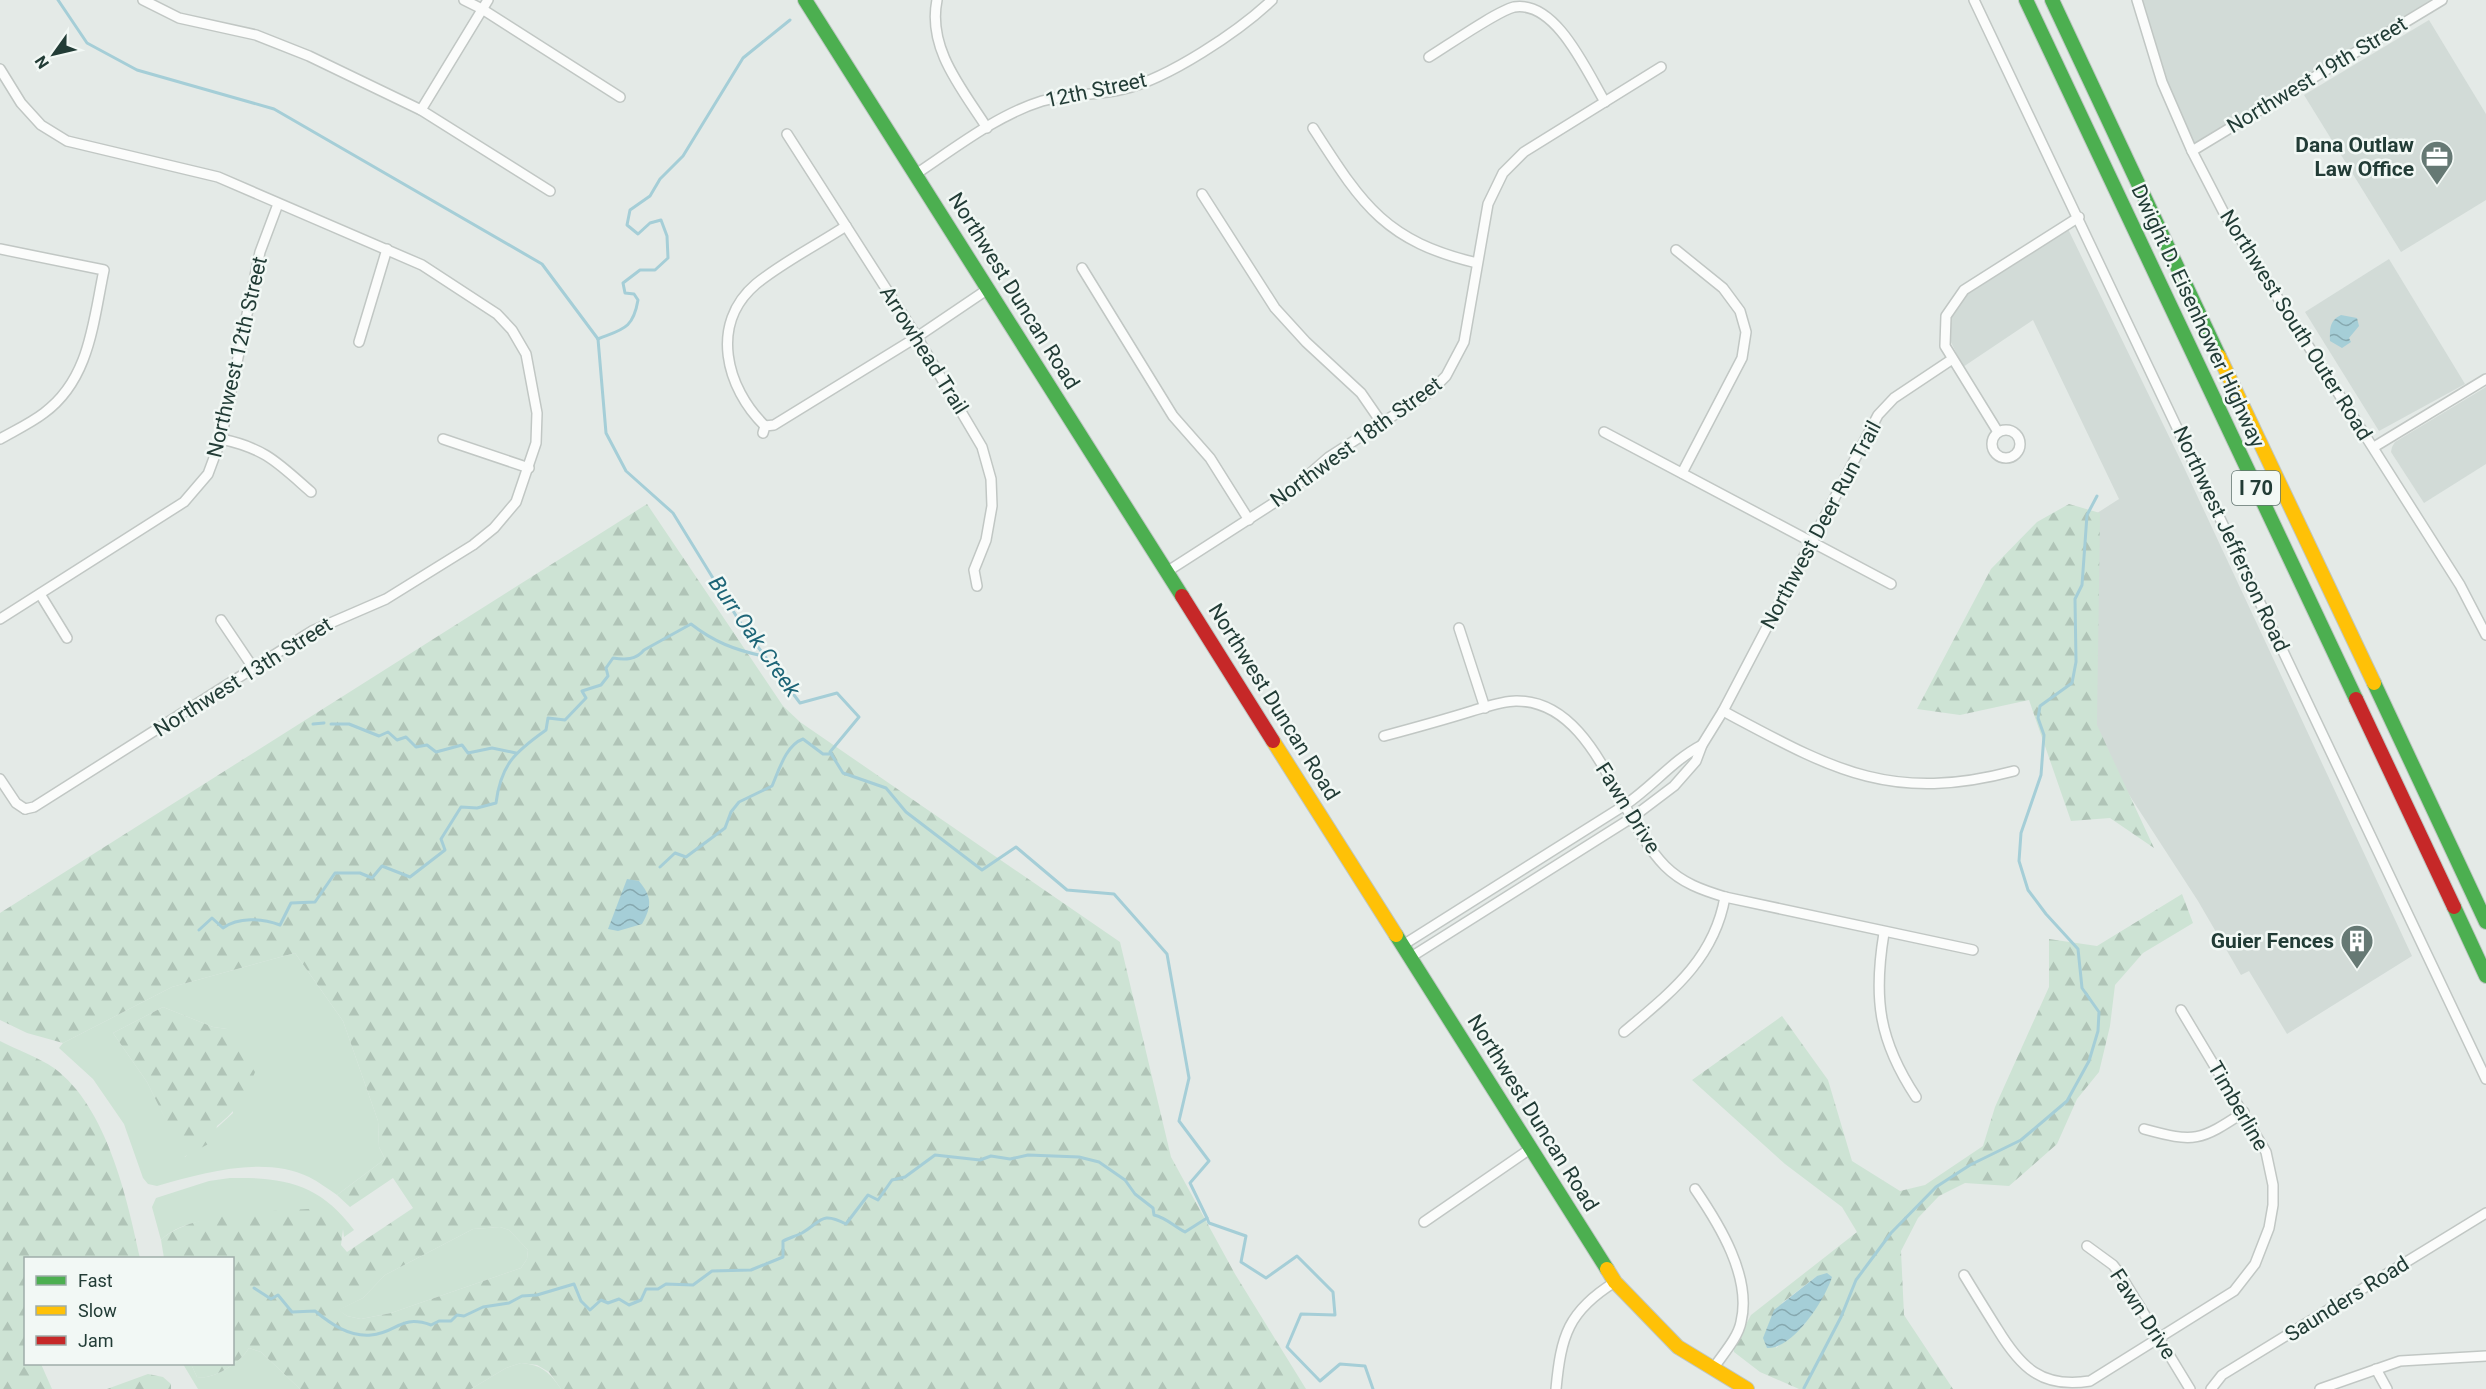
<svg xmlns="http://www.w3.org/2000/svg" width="2486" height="1389" font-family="Roboto,sans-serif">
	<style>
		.built { fill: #d2dbd7 }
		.green { fill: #cde3d4; fill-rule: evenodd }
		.forest { fill: url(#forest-firs); fill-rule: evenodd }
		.water { fill: url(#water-waves) }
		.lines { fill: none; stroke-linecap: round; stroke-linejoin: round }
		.stream { stroke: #a5ced7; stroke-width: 3 }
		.street-casing { stroke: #c1c7c4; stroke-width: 12 }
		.fast-casing { stroke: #bfc7c4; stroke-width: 16 }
		.slow-casing { stroke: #bfc7c4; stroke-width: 16 }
		.jam-casing { stroke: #bfc7c4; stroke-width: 16 }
		.street { stroke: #fbfcfb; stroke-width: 9 }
		.fast { stroke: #4caf50; stroke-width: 14 }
		.slow { stroke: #ffc107; stroke-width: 14 }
		.jam { stroke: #c62828; stroke-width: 14 }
		.labels { text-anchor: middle; stroke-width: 5; stroke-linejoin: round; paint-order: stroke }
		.shield { fill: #f2f8f5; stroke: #60746f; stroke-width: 1.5 }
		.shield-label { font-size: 20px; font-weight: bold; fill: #223c36 }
		.street-label { font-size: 21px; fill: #223c36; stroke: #f2f8f5 }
		.poi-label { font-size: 21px; font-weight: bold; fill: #223c36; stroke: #f2f8f5; text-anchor: end }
		.water-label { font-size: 22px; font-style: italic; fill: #1d6577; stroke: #f2f8f5 }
	</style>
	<defs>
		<pattern id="forest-firs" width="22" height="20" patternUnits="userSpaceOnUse" patternTransform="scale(1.5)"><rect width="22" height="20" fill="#cde3d4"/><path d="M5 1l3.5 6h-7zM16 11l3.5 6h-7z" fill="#b0c4b7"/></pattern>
		<pattern id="water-waves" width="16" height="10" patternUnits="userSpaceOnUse" patternTransform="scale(1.5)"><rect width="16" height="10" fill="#a5ced7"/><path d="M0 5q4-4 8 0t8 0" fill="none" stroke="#86a8af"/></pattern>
	</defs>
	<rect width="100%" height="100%" fill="#e4eae7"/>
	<g class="built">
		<polygon points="2137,0 2442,0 2192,151"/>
		<polygon points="2429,20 2486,114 2486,200 2401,252 2304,95"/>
		<polygon points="2068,229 2180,459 2412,956 2287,1034 2249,971 2241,975 2198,901 2026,636 2052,542 2119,499 2033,320 1963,367 1949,338 1949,317 1965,295"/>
		<polygon points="2389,259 2465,384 2379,431 2305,312"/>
		<polygon points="2486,387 2486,464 2424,503 2391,452 2392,447 2395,442"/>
	</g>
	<g class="green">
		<path d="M 295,953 L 343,1021 L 378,1121 L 379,1147 L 385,1159 L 337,1195 C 328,1189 319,1182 309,1177 C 264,1155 202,1173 157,1186 L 148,1184 L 143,1178 L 124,1124 L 93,1079 L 59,1048 L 63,1043 L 172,987 ZM 163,1007 L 213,1027 L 227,1029 L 233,1113 L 185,1157 L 147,1082 L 113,1033 Z"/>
		<path d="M 230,1178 C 285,1177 320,1184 354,1230 L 344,1237 L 343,1229 C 292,1224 200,1202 161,1240 L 152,1207 L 156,1198 L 209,1181 Z"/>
		<polygon points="500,1227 509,1230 528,1250 527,1259 521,1268 391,1313 361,1319 347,1316 338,1310 363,1298 385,1275 473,1229"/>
		<path d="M 249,1348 L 261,1352 L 300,1389 L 198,1389 L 183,1364 L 191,1364 L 197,1377 C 214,1380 240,1363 249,1348 Z"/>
		<path d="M 521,1363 C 542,1365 549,1372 561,1389 L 471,1389 L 506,1368 Z"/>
	</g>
	<g class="forest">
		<path d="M 647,504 L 783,706 L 800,722 L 1120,942 L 1171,1157 L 1235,1274 L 1306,1389 L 561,1389 L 549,1372 L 537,1365 L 521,1363 L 506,1368 L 471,1389 L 300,1389 L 261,1352 L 249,1348 C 240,1363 214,1380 197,1377 L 191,1364 L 232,1364 L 232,1258 L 164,1258 L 161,1240 C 192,1210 278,1212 322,1208 L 330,1213 L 343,1229 L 341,1245 L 347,1252 L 413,1208 L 393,1178 L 350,1207 L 337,1195 L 385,1159 L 379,1147 L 378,1121 L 343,1021 L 295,953 L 172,987 L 63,1043 L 27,1033 L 0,1020 L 0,913 ZM 500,1227 L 509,1230 L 528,1250 L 527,1259 L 521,1268 L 391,1313 L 361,1319 L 347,1316 L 339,1310 L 363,1298 L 385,1275 L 473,1229 Z"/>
		<polygon points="2069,504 2100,513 2097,725 2154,848 2110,818 2071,821 2029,700 1960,715 1917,709 1991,569 2037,522"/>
		<path d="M 2182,894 L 2193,923 L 2143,953 L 2115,985 L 2110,1026 L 2099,1072 L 2077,1099 L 2057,1144 L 2009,1186 L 1965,1183 L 1939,1196 L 1918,1218 L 1901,1251 L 1904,1315 L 1953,1389 L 1799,1389 L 1760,1372 L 1734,1352 L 1734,1347 L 1751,1315 L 1857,1232 L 1842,1207 L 1785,1164 L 1692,1080 L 1782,1016 L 1828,1080 L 1852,1161 L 1900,1191 L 1925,1185 L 1983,1146 L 1995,1107 L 2049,987 L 2049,939 L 2097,946 ZM 1817,1276 L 1805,1324 L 1776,1348 L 1782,1303 Z"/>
		<path d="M 163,1007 L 213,1027 L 227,1029 L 255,1072 C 246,1096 237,1110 217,1126 L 214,1141 L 184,1157 L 147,1082 L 113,1033 Z"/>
		<path d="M 0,1041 C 17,1050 38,1057 54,1068 C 107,1107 127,1198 140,1258 L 26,1258 L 26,1364 L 41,1364 L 52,1389 L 0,1389 Z"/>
		<polygon points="148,1374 163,1377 171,1384 171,1389 107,1389"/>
	</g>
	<g class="water">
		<path d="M 2341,315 L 2357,318 L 2359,326 L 2349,338 L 2351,342 L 2342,348 L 2330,341 C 2330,329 2329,321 2341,315 Z"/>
		<path d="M 627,879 L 639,881 C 652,897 652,906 642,924 L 618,931 L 608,929 Z"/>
		<path d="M 1827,1273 L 1832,1277 C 1825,1300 1792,1350 1767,1348 L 1763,1338 L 1774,1310 L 1817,1276 Z"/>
	</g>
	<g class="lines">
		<g class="stream">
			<polyline points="58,0 87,43 137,70 274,109 542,264 598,339"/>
			<polyline points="598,339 606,433 626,471 673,513 743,627 800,703 837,693 859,717 830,752 843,773 886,788 906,812 982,870 1016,847 1067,890 1114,894 1167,954 1189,1078 1179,1121 1209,1161 1190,1183 1207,1218 1209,1223 1246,1236 1241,1262 1266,1278 1297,1256 1333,1292 1335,1315 1301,1314 1287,1347 1320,1381 1340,1364 1365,1366 1373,1389"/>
			<path d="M 598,339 C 623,329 633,329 638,300 L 634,294 L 625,293 L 623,283 L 640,270 L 655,270 L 668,258 L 667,236 L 661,220 L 650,223 L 638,234 L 627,225 L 630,210 L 650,196 L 660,179 L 683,156 L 743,58 L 790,20"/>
			<polyline points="313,724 324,723"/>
			<polyline points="331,724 349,724 379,736 388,732 397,740 406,737 416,747 427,745 436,752 462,745 468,753 492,748 516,753"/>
			<path d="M 660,867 L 675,853 L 686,857 L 725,828 L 731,812 L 739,802 L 772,786 C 779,770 786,745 803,739 L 823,754 L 832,754"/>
			<path d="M 199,930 L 212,918 L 223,928 C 238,917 262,918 280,925 L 291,903 L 315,902 L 335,873 L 360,873 L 372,878 L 382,866 L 410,877 L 445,850 L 441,839 L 461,807 L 477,808 L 496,803 C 501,764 515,752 546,730 L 548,718 L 565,720 L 586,698 L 582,691 L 601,685 L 608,676 L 606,668 L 613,658 C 625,660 636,660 644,650 L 691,624 C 714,642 735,650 763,656"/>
			<path d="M 254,1288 L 271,1299 L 278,1295 L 292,1312 L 315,1311 C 331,1324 349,1337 371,1335 C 397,1333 400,1314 431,1325 L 439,1321 L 451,1321 L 457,1315 L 464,1316 L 483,1307 L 509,1303 L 522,1296 L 537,1295 L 574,1284 L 581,1301 L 590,1310 L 601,1300 L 608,1303 L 619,1299 L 629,1305 L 641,1300 L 646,1289 L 658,1289 L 666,1284 L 693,1285 L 712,1271 L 751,1270 L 783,1257 L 783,1241 C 789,1238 796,1236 802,1233 C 822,1221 821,1211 846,1224 L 868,1195 L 878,1200 L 892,1180 L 905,1177 L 935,1155 L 980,1160 L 991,1156 L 1010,1159 L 1028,1155 L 1079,1157 L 1099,1162 L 1125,1180 L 1135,1194 L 1153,1208 L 1154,1215 C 1167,1218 1173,1226 1185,1232 L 1207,1218"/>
			<polyline points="1804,1388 1841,1317 1856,1280 1891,1233 1936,1187 1970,1165 2021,1140 2067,1101 2089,1061 2098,1031 2099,1012 2082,988 2078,949 2046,914 2028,890 2019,861 2021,833 2041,775 2044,735 2038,718 2040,706 2072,683 2076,662 2075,599 2082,585 2087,515 2097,496"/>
		</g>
		<g class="street-casing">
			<g id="street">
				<polyline points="143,0 179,18 256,35 309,56 421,110 550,191"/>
				<polyline points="464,0 482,9 620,97"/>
				<path d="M 937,0 C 927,49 963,90 987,128"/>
				<polyline points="1974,0 2486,1079"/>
				<polyline points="2137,0 2162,82 2192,151 2224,213 2460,585 2486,635"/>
				<path d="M 1429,57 C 1447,46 1497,11 1514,7 C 1556,0 1587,72 1605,102"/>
				<polyline points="0,69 21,103 41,125 67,141 218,177 422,265 497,314 512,330 526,354 537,413 536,443 516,502 494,528 473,545 386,599 312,631 34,807 25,809"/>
				<polyline points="421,110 488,0"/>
				<path d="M 1313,128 C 1362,204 1384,241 1477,263"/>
				<polyline points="787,134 917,337 982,447 991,479 992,506 986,540 974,570 977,586"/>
				<polyline points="2192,151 2442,0"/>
				<path d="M 916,174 C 955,148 997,115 1042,101 C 1069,93 1097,96 1124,89 C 1169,78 1238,32 1272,0"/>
				<polyline points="1202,194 1275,308 1306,342 1361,393 1381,422"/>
				<path d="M 0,249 L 104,270 C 93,322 90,379 44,413 C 31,423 14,431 0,439"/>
				<polyline points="1676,250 1723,288 1740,311 1746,332 1742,358 1682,473"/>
				<polyline points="1082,268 1173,416 1210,458 1249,520"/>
				<polyline points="359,342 387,249"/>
				<path d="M 765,426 C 726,388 709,324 756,284 C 783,262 817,245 846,226"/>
				<circle cx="2006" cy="444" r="14"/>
				<polyline points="1604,432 1891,584"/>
				<polyline points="1998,432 1945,346 1946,316 1964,290 2079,217"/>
				<polyline points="763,433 765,426 774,425 917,337 988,289"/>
				<path d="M 221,439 C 265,448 278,463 311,492"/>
				<polyline points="443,439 529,468"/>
				<polyline points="2374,447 2486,379"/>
				<polyline points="1168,571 1283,497 1329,457 1430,392 1446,376 1464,342 1488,204 1503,173 1524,152 1661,67"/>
				<polyline points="40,594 67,638"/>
				<polyline points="0,619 184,502 208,474 221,439 260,252 278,204"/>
				<polyline points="221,620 254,669"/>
				<polyline points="1459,628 1485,708"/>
				<path d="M 1723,711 C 1830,768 1889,804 2014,771"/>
				<path d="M 1384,736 C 1414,728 1443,720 1472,711 C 1486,707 1502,701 1516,701 C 1595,700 1618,819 1665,866 C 1682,883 1702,890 1725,897 L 1973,950"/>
				<polyline points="0,779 16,803 25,809"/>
				<path d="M 1884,933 C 1873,999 1879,1041 1916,1097"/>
				<path d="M 1403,945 L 1625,805 C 1652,787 1673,760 1702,745"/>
				<polyline points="1411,957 1633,817 1674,786 1696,761 1702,745 1723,711 1878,415 1894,398 1951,360"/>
				<path d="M 1624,1032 C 1670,993 1714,960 1725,897"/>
				<path d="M 2144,1129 C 2195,1143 2200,1141 2244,1112"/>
				<path d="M 1695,1189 C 1719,1224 1752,1277 1741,1322 C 1738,1338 1722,1355 1713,1369"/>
				<polyline points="1424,1222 1530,1149"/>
				<polyline points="2087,1246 2113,1265 2120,1274 2190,1389"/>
				<path d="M 1964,1275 C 1975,1293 1986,1311 1998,1330 C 2020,1366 2041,1389 2090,1381 L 2234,1291 L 2255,1264 L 2269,1228 L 2273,1205 L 2273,1185 L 2266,1152 L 2181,1010"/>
				<polyline points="2376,1369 2387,1389"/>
				<path d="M 1556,1389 C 1561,1336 1568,1311 1615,1282"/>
				<polyline points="2211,1389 2222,1375 2486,1213"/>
				<polyline points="2320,1389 2400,1361 2486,1356"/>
			</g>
		</g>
		<g class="fast-casing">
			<g id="fast">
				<polyline points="805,0 1182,596"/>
				<polyline points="2026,0 2356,699"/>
				<polyline points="2052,0 2219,356"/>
				<polyline points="2374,683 2486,922"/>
				<polyline points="2454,907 2486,976"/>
				<polyline points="1396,935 1607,1269"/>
			</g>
		</g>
		<g class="slow-casing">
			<g id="slow">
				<polyline points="2219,356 2374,683"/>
				<polyline points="1273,741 1396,935"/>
				<polyline points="1607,1269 1615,1282 1678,1347 1747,1389"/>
			</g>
		</g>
		<g class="jam-casing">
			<g id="jam">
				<polyline points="1182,596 1273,741"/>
				<polyline points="2356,699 2454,907"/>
			</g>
		</g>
		<use href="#street" class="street"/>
		<use href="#fast" class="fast"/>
		<use href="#slow" class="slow"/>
		<use href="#jam" class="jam"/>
	</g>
	<defs>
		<g id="office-pin" transform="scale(1.725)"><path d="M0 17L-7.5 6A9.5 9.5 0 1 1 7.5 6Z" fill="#667974" stroke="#f2f8f5"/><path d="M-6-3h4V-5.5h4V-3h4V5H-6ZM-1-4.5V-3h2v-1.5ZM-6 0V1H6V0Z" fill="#fff"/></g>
		<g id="building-pin" transform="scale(1.725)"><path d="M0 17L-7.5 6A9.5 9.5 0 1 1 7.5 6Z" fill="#667974" stroke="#f2f8f5"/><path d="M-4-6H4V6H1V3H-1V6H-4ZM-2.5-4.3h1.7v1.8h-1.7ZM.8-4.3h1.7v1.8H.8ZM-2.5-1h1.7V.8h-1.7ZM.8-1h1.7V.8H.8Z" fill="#fff"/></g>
	</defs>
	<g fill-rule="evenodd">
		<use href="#office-pin" x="2437" y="157"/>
		<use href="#building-pin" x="2357" y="941"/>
	</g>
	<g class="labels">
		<rect class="shield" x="2232" y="471" width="48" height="34" rx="4.5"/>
		<g class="shield-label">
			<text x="2256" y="495">I 70</text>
		</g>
		<g class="street-label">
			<text transform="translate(2317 75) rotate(-31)" y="7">Northwest 19th Street</text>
			<text transform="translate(1096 90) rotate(-12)" y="7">12th Street</text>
			<text transform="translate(1014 291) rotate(58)" y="7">Northwest Duncan Road</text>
			<text transform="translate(2198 316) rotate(65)" y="7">Dwight D. Eisenhower Highway</text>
			<text transform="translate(2296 325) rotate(58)" y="7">Northwest South Outer Road</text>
			<text transform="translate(924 350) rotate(58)" y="7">Arrowhead Trail</text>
			<text transform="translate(237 357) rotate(-77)" y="7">Northwest 12th Street</text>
			<text transform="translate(1356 442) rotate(-36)" y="7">Northwest 18th Street</text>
			<text transform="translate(1821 525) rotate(-62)" y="7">Northwest Deer Run Trail</text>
			<text transform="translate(2231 539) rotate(65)" y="7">Northwest Jefferson Road</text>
			<text transform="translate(243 677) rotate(-32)" y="7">Northwest 13th Street</text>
			<text transform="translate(1274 702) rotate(58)" y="7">Northwest Duncan Road</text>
			<text transform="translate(1628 808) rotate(58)" y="7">Fawn Drive</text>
			<text transform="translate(2238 1106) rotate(60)" y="7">Timberline</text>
			<text transform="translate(1533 1113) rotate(58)" y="7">Northwest Duncan Road</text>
			<text transform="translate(2347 1299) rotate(-32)" y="7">Saunders Road</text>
			<text transform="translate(2143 1314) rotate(57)" y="7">Fawn Drive</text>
		</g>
		<g class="poi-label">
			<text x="2414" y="152">Dana Outlaw<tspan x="2414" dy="24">Law Office</tspan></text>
			<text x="2334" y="948">Guier Fences</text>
		</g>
		<g class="water-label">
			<text transform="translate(755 636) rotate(55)" y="8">Burr Oak Creek</text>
		</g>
	</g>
	<rect x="24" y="1257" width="210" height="108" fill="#f2f8f5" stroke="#9fada9" stroke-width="1.5"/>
	<rect x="36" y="1276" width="30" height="9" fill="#4caf50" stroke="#9fada9" stroke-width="1.5"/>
	<text x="78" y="1287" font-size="18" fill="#223c36">Fast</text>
	<rect x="36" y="1306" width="30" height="9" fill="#ffc107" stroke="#9fada9" stroke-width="1.5"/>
	<text x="78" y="1317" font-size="18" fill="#223c36">Slow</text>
	<rect x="36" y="1336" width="30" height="9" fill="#c62828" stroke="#9fada9" stroke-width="1.5"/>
	<text x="78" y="1347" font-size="18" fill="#223c36">Jam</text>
	<g transform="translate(54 54) rotate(236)" stroke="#f2f8f5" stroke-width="4.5" paint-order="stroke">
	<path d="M0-4.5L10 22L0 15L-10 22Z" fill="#223c36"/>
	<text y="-9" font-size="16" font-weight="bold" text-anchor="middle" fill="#223c36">N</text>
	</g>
</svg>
